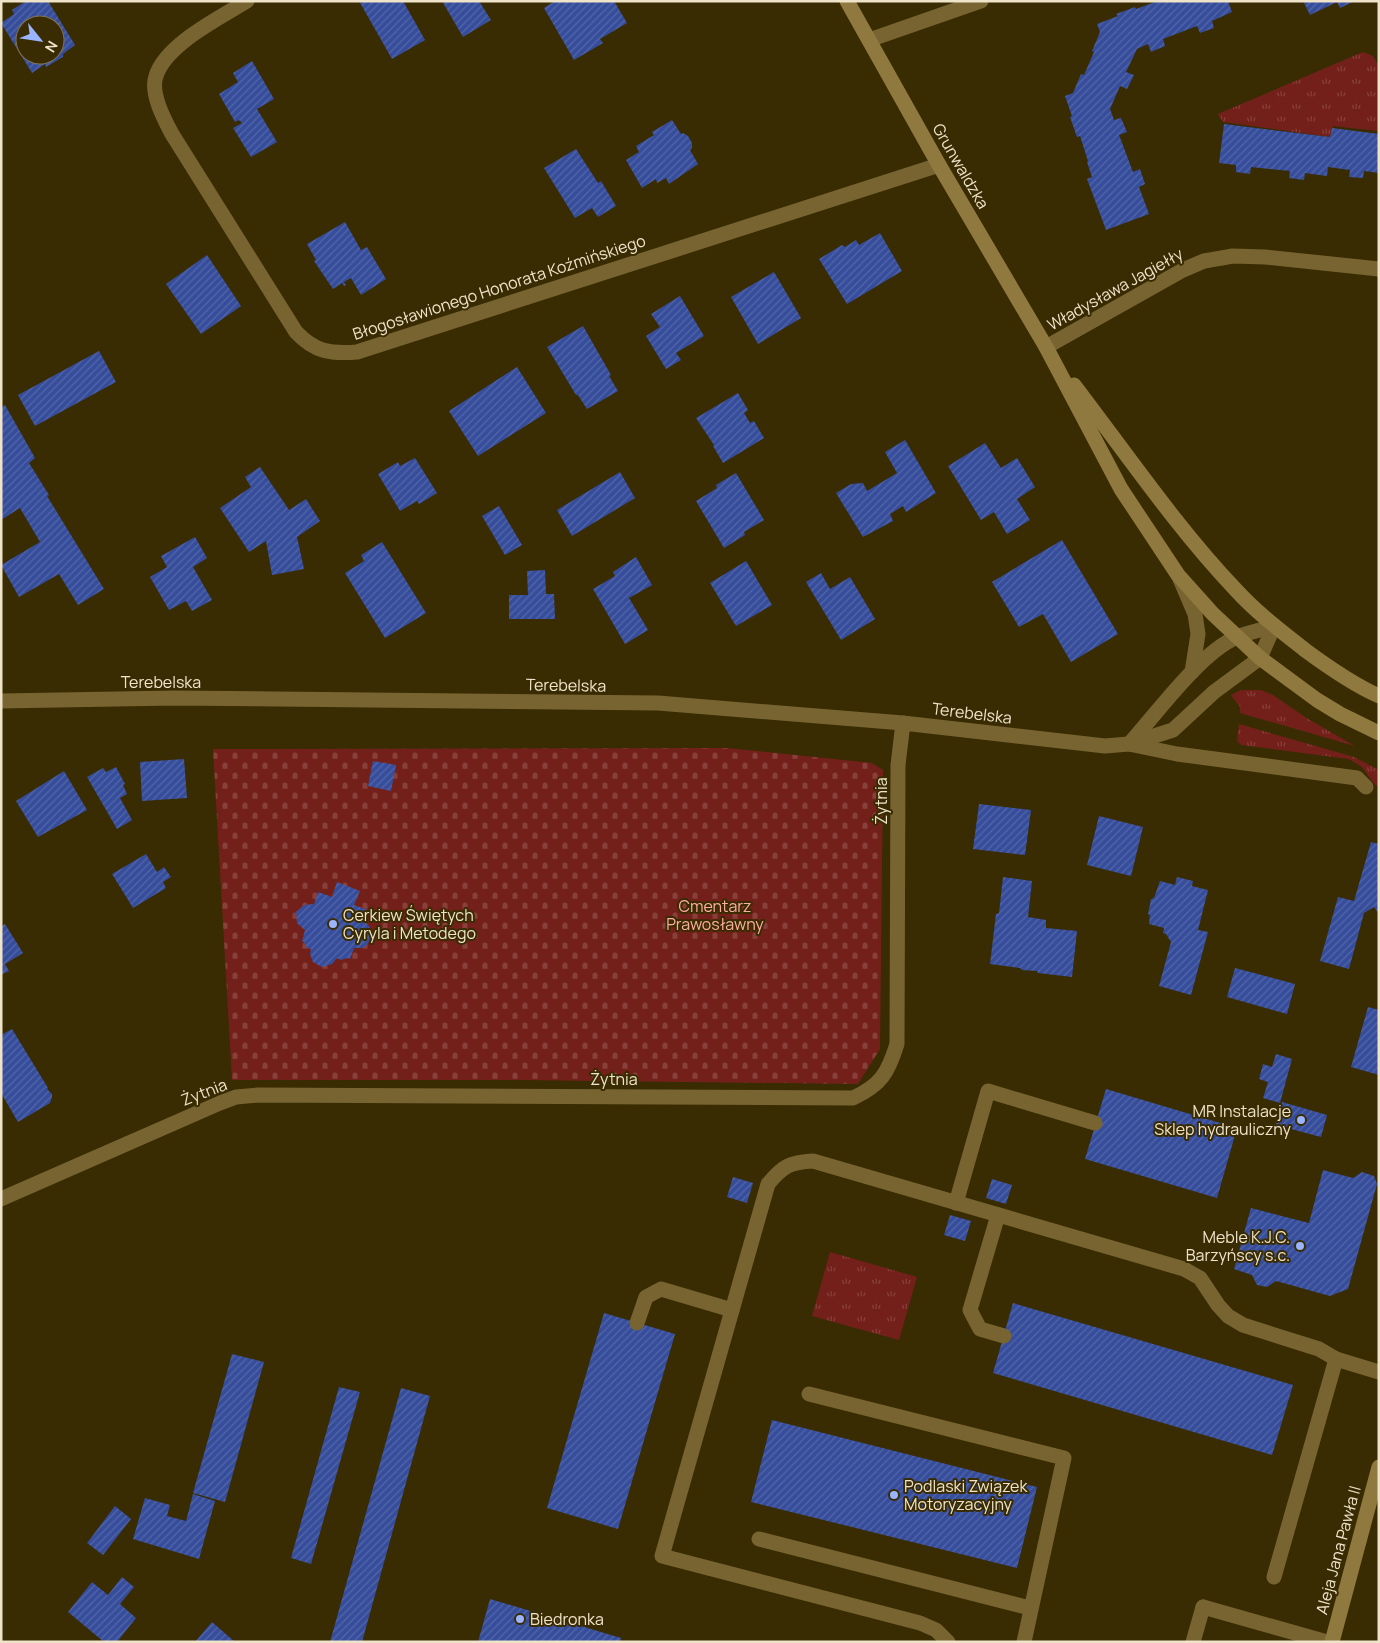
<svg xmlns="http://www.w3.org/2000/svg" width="1380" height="1643" font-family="Manrope,sans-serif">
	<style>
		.grass { fill: url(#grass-tufts) }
		.cemetery { fill: url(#cemetery-stones) }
		.building { fill: url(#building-hatch); fill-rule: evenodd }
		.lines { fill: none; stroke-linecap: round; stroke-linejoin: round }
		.lane { stroke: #786431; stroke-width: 15 }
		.street { stroke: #786431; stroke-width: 15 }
		.secondary { stroke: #90793e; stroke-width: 15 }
		.poi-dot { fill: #9ab5fd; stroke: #392b02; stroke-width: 2 }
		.labels { text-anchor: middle; stroke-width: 4; stroke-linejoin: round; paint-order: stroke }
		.street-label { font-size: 16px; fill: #efe4ca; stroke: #392b02 }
		.park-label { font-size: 16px; fill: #feada2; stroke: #392b02 }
		.poi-label { font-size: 16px; fill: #efe4ca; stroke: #392b02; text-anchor: start }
	</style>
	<defs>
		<pattern id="grass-tufts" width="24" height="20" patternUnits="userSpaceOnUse" patternTransform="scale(1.25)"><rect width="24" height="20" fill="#74201a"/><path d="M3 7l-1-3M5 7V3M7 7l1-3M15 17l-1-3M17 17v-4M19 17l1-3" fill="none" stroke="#88403a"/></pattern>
		<pattern id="cemetery-stones" width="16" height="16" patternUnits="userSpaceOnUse" patternTransform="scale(1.25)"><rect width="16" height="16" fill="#74201a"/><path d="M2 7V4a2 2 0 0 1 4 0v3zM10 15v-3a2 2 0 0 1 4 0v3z" fill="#88403a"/></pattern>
		<pattern id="building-hatch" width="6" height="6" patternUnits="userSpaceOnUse" patternTransform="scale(1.25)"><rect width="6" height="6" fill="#364d9b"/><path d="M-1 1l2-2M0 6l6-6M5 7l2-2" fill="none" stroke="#5366a8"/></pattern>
	</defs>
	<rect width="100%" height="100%" fill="#392b02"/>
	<g class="grass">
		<polygon points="1363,52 1373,56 1379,67 1379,131 1333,126 1330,137 1223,122 1218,114"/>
		<polygon points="1241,690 1261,690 1273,695 1308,719 1355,746 1240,713 1240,707 1231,695"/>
		<polygon points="1239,724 1354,757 1379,770 1379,786 1375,785 1362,767 1349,759 1241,745 1237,741"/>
		<polygon points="830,1252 917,1277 899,1340 812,1316"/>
	</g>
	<polygon class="cemetery" points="727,748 872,763 883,770 880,1049 858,1084 521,1080 233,1080 232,1079 213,749"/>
	<g class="building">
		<path d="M 26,1 L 30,1 L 31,3 L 34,1 L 48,1 L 75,45 L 63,54 L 63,57 L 46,67 L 45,64 L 32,73 L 1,23 L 14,14 L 12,10 ZM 25,25 L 55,25 L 55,55 L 25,55 Z"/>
		<polygon points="359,1 403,1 425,40 392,59"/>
		<polygon points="442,1 479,1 491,20 463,37"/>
		<polygon points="555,1 614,1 627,23 600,39 603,43 574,60 544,8"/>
		<polygon points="1158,1 1228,1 1232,12 1212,21 1214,28 1200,33 1197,26 1163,39 1165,46 1151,52 1148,44 1137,49 1126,72 1134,75 1127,89 1120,86 1110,109 1114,120 1121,118 1127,132 1119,135 1133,172 1140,169 1145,184 1139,187 1149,214 1106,230 1087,179 1092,177 1087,162 1088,161 1080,136 1077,137 1070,117 1072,116 1065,96 1073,93 1081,74 1084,75 1094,52 1092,51 1100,32 1097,24 1118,16 1116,14 1135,7 1136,9"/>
		<polygon points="1303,1 1355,1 1340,8 1337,2 1310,15"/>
		<polygon points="252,61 274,99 257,109 277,142 251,157 233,128 242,123 239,120 235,122 219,94 238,82 233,73"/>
		<polygon points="672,120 681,134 683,133 688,136 692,143 692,148 690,150 698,164 669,184 666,178 657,183 656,179 642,188 626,160 639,152 636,146 654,135 652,132"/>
		<polygon points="1224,124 1330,137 1332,128 1379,134 1379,173 1364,171 1363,178 1349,177 1350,170 1328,167 1327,176 1305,173 1304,180 1289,178 1290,171 1251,167 1250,174 1236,172 1236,165 1219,163"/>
		<polygon points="576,149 598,183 601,181 616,206 598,217 592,208 575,218 544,168"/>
		<polygon points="345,222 361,250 367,247 386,279 361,295 351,278 344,282 346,285 344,286 342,283 333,289 314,261 316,260 307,244"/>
		<polygon points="880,233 902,271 847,304 819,259 842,245 845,247 856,240 859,245"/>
		<polygon points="207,255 241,306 201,334 166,284"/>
		<polygon points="774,272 801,318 758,344 731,297"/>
		<polygon points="680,296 704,336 676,353 681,360 666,369 646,336 660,327 651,314"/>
		<polygon points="583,326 611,375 609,376 618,391 587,409 578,395 576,395 547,347"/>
		<polygon points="99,351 116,382 35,426 18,395"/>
		<polygon points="517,367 546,413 478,456 449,411"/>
		<polygon points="738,393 748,410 744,413 750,423 754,421 764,438 723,463 713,446 714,445 696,418"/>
		<polygon points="5,405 35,458 29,463 49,495 47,496 104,589 78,605 59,574 19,597 1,565 40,542 20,508 1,520 1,407"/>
		<polygon points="905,440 936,493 906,512 903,506 890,514 893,521 863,537 836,493 851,484 863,483 867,491 897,473 885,452"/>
		<polygon points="985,443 1001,468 1017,458 1035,487 1017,499 1030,520 1007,534 994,512 981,520 948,466"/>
		<polygon points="415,458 437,493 419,504 417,501 400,511 378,474 398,462 400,466"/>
		<polygon points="260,467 289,510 306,499 320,521 297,537 304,569 272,575 266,541 249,552 220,508 251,487 245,477"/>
		<polygon points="620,472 635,498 572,536 557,510"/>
		<polygon points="736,473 764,520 744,532 745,535 724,548 696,501 717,488 716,485"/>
		<polygon points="499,506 522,545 505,555 482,516"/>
		<polygon points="195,537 207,558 193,567 212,600 192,611 186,601 169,610 150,577 167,567 161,556"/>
		<polygon points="1062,540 1118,634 1071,662 1043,614 1019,627 992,582"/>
		<polygon points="382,542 426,613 385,638 345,573 364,561 361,555"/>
		<polygon points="636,557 652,585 629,598 648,630 625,644 593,589 615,576 613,572"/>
		<polygon points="746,561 772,605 736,626 710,583"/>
		<polygon points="545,570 546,594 554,594 555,619 509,619 509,595 528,595 527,571"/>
		<polygon points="821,573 830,589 850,577 875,619 841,640 806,582"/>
		<polygon points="184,759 187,798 142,801 140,762"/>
		<polygon points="373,761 396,765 391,791 368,786"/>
		<polygon points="116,767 125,784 123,785 127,794 120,798 132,820 117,829 87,777 103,768 106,772"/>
		<polygon points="64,771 87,810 38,837 16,801"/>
		<polygon points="979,804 1031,810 1025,855 973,849"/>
		<polygon points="1099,816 1143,827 1131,876 1087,865"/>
		<polygon points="1371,842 1379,844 1379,914 1374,907 1364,913 1349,969 1320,961 1338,897 1354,901"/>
		<polygon points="146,854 157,872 164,867 171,877 163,882 166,888 133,908 112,874"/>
		<polygon points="1003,877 1032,881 1028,917 1046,920 1046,928 1077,931 1072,977 1038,973 1037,971 1022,970 1020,968 990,964 996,914 999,913"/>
		<polygon points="1177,877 1193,881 1192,886 1208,890 1198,930 1208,932 1191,995 1159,986 1171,942 1166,934 1163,933 1164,928 1149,924 1150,915 1148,914 1151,899 1154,898 1160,881 1175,885"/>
		<polygon points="337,882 360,891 354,905 368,910 363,921 369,926 372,937 366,946 361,948 354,948 350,959 347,958 341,960 337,958 332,964 322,967 313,962 310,954 311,949 307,948 304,942 302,941 305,930 297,923 296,912 304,905 314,904 318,892 332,897"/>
		<polygon points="5,924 23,953 5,964 9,971 1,975 1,926"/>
		<polygon points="1235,968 1295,984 1287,1014 1227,997"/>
		<polygon points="1368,1007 1379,1010 1379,1075 1351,1067"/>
		<polygon points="12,1029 48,1088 47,1089 52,1094 52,1097 50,1103 18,1122 1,1093 1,1035"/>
		<polygon points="1276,1054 1292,1059 1280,1103 1263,1098 1268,1082 1259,1079 1263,1064 1272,1067"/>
		<polygon points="1106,1089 1237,1128 1217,1198 1085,1159"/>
		<polygon points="1282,1102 1327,1115 1321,1137 1276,1125"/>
		<polygon points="1323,1170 1353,1178 1362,1172 1374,1176 1377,1184 1348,1289 1330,1296 1276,1281 1267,1287 1257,1285 1252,1275 1234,1269 1251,1208 1309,1223"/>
		<polygon points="733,1177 753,1183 747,1203 727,1197"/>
		<polygon points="992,1179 1012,1185 1006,1204 986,1198"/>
		<polygon points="950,1215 971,1221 965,1241 944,1235"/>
		<polygon points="1013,1303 1293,1385 1272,1455 993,1373"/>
		<polygon points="604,1313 675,1334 618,1529 547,1508"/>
		<polygon points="232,1354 264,1362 225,1502 193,1493"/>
		<polygon points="339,1387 360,1392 311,1564 291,1558"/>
		<polygon points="401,1388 430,1396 362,1642 330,1642"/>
		<polygon points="772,1420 1037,1487 1017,1568 751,1502"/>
		<polygon points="193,1494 215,1501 199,1559 133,1539 145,1498 170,1505 167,1516 186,1521"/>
		<polygon points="115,1506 131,1519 103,1555 87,1543"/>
		<polygon points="122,1577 134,1587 120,1604 136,1618 117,1642 104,1642 68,1612 92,1582 108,1595"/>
		<polygon points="490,1599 621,1638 620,1642 478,1642"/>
		<polygon points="212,1622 235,1642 195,1642"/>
	</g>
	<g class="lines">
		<g class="lane">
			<polyline points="1129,744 1177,754 1357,778 1366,787"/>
			<polyline points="956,1203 988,1091 1095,1123"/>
			<polyline points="998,1215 970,1310 980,1329 1004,1336"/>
			<polyline points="637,1323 646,1297 661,1289 732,1310"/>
			<polyline points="809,1394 1064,1458 1024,1642"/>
			<polyline points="759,1539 1030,1608"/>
			<polyline points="1274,1577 1336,1359"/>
			<path d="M 948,1642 L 936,1630 L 920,1623 L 662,1556 L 768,1184 C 783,1166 790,1162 813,1161 L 1184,1269 L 1200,1278 L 1218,1305 L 1228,1316 L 1243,1325 L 1319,1349 L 1336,1359 L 1379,1372"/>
			<polyline points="1193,1642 1203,1607"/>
		</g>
		<g class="street">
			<path d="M 247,1 C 220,18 166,44 156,76 C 150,93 164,119 172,134 L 296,332 C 315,352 330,354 357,352 L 939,165"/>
			<polyline points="869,40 981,1"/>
			<polyline points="1046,347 1183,270 1204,261 1233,256 1265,257 1379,269"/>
			<polyline points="1180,579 1195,614 1198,634 1192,672"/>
			<polyline points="1,701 174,698 658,703 903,723 1105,746 1129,744 1173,730 1214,692 1260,658 1274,626"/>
			<path d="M 1130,743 C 1157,713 1201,652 1237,637 C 1249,632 1262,630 1274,626"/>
			<path d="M 1,1199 L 220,1103 L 236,1097 L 258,1095 L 853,1098 C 881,1085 888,1073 897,1044 L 898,765 L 903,723"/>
			<polyline points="1203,1607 1327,1642"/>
		</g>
		<g class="secondary">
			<polyline points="847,1 939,165 1046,347 1121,489 1178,575 1213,614 1260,658 1317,700 1340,714 1379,733"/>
			<path d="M 1074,385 C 1126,453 1177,528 1236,590 C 1257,613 1281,631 1305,650 C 1328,667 1352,684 1379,696"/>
			<polyline points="1332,1642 1379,1467"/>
		</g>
	</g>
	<g class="poi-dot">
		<circle cx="333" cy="924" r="5"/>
		<circle cx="1301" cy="1120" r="5"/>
		<circle cx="1300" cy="1246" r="5"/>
		<circle cx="894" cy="1495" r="5"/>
		<circle cx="520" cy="1619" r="5"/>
	</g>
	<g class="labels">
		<g class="street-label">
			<text transform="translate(961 166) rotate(60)" y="6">Grunwaldzka</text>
			<text transform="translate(499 287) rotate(-18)" y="6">Błogosławionego Honorata Koźmińskiego</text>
			<text transform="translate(1115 289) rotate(-29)" y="6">Władysława Jagiełły</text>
			<text x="161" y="688">Terebelska</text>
			<text transform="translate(566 685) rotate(1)" y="6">Terebelska</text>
			<text transform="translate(972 713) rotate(7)" y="6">Terebelska</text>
			<text transform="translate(881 801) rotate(-90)" y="6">Żytnia</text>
			<text x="614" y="1085">Żytnia</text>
			<text transform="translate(204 1092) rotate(-21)" y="6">Żytnia</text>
			<text transform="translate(1338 1550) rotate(-75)" y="6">Aleja Jana Pawła II</text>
		</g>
		<g class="park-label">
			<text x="715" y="912">Cmentarz<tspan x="715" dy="18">Prawosławny</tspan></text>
		</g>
		<g class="poi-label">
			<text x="343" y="921">Cerkiew Świętych<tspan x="343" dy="18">Cyryla i Metodego</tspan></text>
			<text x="1291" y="1117" text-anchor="end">MR Instalacje<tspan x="1291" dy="18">Sklep hydrauliczny</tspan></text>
			<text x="1290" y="1243" text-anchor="end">Meble K.J.C.<tspan x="1290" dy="18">Barzyńscy s.c.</tspan></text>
			<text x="904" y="1492">Podlaski Związek<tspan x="904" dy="18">Motoryzacyjny</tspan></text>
			<text x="530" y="1625">Biedronka</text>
		</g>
	</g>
	<rect width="1380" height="1643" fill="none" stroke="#efe4ca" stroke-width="5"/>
	<g transform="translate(40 40) rotate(120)"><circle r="24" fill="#392b02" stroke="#827552"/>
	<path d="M0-4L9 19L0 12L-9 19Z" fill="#9ab5fd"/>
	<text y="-8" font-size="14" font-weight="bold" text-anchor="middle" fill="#efe4ca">N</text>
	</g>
</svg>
